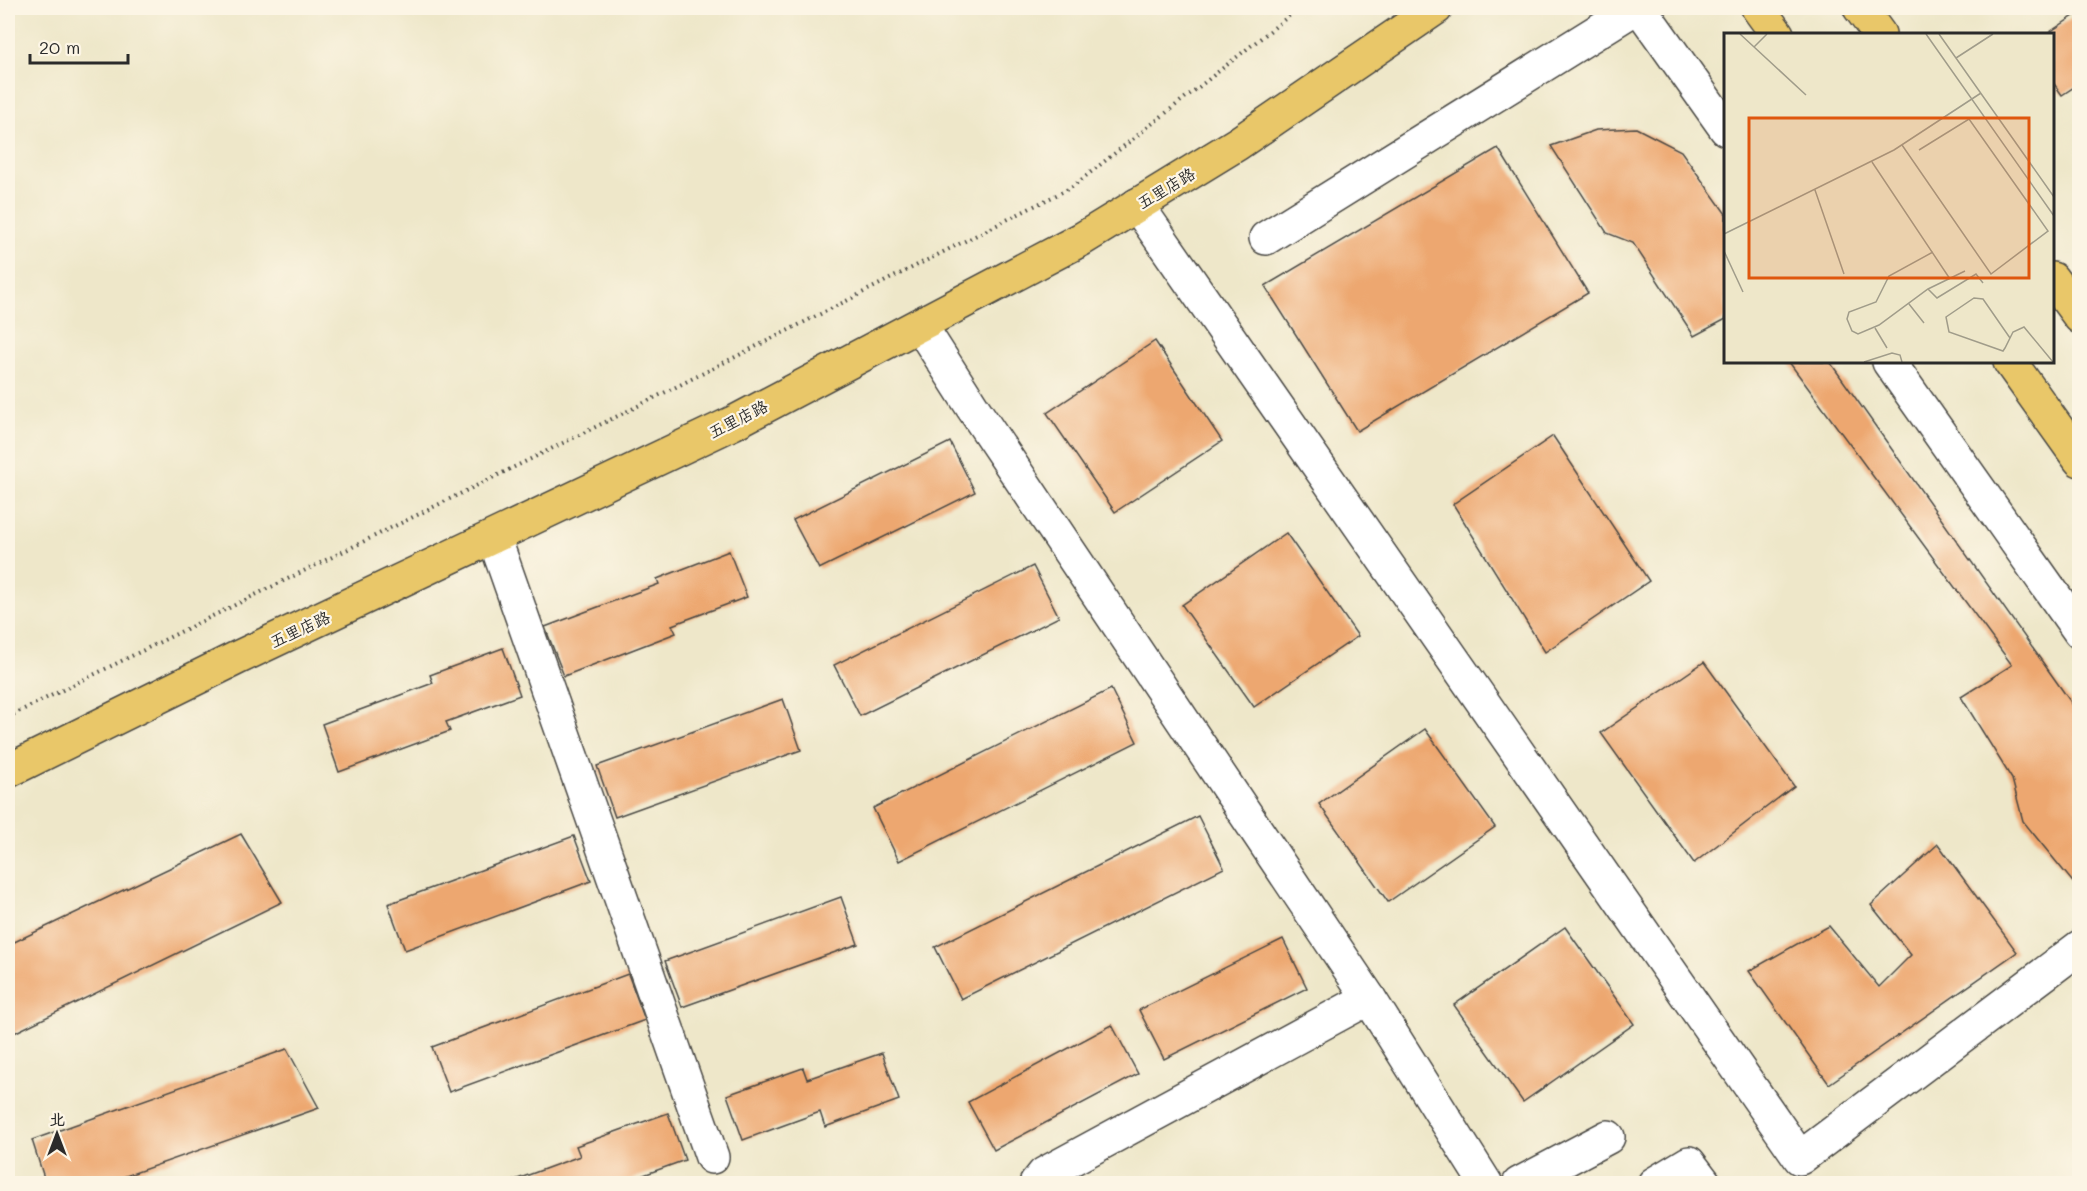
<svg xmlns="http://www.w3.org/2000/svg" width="2087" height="1191" font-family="Mali,'LXGW WenKai TC',sans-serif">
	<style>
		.building { fill: #eda770 }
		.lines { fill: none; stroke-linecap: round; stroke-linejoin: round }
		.minor-casing { stroke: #484743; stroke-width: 36 }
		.major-casing { stroke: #484743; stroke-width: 36 }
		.highway-casing { stroke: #484743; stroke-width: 36 }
		.path { stroke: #484743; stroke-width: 4; stroke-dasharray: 1.5 4.5; stroke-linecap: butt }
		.minor { stroke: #fff; stroke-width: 33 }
		.major { stroke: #e9c769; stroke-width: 33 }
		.highway { stroke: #e9c769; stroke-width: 33 }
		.labels { text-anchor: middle; stroke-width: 4.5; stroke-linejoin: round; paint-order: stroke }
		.street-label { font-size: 16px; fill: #2b2b2b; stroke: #fcf5e5 }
		.inset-road { fill: none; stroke: #a09c8a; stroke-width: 1.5 }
		.view { fill: #df570e; fill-opacity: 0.15; stroke: #df570e; stroke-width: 3 }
		.inset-edge { fill: none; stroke: #2b2b2b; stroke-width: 3 }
	</style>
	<rect width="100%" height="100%" fill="#fcf5e5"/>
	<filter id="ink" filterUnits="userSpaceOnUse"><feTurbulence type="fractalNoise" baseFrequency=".0167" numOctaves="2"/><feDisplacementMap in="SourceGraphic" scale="12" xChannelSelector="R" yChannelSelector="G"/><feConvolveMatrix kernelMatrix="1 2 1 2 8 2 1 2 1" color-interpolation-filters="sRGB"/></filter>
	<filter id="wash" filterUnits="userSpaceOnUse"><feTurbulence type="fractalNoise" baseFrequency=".008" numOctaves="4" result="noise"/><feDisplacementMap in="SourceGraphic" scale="24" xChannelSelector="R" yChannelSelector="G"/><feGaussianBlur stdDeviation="1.35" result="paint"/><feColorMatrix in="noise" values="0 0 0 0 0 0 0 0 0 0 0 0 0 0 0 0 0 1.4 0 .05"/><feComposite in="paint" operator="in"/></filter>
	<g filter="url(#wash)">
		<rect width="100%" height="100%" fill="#eee7c9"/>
		<g id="blocks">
			<g class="building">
				<polygon points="2080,12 2080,83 2062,95 2052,81 2052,34 2047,34"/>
				<polygon points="1636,128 1681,151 1726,214 1726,319 1694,336 1633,243 1607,233 1551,146 1596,130"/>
				<polygon points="1498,148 1588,293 1357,431 1265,286"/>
				<polygon points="1155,341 1222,441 1115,512 1047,413"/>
				<polygon points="1789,362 1830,362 2080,715 2080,891 2023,821 2012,779 1961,697 2012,665"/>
				<polygon points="1553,436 1649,581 1545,652 1453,504"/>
				<polygon points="950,442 975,492 819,569 793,520"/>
				<polygon points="1286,533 1358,636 1254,707 1182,605"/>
				<polygon points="729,551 747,597 672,625 676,633 564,676 545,627 659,584 657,579"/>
				<polygon points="1033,566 1059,617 860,716 834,665"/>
				<polygon points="503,648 520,695 446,722 450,731 339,772 322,724 433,683 430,675"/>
				<polygon points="1704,662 1794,786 1694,863 1601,733"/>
				<polygon points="1111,689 1137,742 899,861 873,808"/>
				<polygon points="783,699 801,750 615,817 597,766"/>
				<polygon points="1425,729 1495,827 1388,902 1319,804"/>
				<polygon points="1198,816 1224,868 961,999 935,947"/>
				<polygon points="241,834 282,902 8,1036 8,945"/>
				<polygon points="574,836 591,881 405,950 388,904"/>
				<polygon points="1938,844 2017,952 1829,1084 1749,971 1829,926 1879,987 1911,955 1871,905"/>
				<polygon points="841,897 858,944 682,1007 665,961"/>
				<polygon points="1565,927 1634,1024 1523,1102 1454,1005"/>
				<polygon points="1283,939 1307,988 1164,1059 1139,1010"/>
				<polygon points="628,974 645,1020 449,1092 432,1047"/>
				<polygon points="1112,1025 1138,1074 994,1150 968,1102"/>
				<polygon points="287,1049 319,1108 103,1184 46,1184 32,1140"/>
				<polygon points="882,1053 899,1100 825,1127 820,1112 743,1140 727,1095 803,1068 807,1079"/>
				<polygon points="668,1113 685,1160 619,1184 504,1184 580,1156 576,1146"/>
			</g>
		</g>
	</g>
	<g filter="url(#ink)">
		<use href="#blocks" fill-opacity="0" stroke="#484743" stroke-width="1.5"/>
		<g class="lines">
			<g class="minor-casing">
				<g id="minor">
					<polyline points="1640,8 1726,129"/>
					<polyline points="1137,205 1800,1158 2080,947"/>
					<polyline points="1266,238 1635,8"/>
					<polyline points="920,325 973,408 1369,998 1486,1184"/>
					<polyline points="1889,362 2080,632"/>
					<polyline points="494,537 712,1157"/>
					<polyline points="1036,1184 1044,1174 1369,998"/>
					<polyline points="1519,1184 1608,1137"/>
					<polyline points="1654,1184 1689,1163 1705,1184"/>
				</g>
			</g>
			<g class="major-casing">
				<polyline id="major" points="8,771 237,658 733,423 1082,239 1237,144 1436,8"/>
			</g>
			<g class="highway-casing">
				<g id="highway">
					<polyline points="1758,8 1777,34"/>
					<polyline points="1860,8 1879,34"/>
					<polyline points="2052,279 2080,317"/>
					<polyline points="2010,362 2080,460"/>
				</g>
			</g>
			<polyline class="path" points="8,717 646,402 1072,187 1299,8"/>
			<use href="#minor" class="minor"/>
			<use href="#major" class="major"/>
			<use href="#highway" class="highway"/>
		</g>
	</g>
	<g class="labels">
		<g class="street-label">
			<text transform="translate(1166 188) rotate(-31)" y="6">五里店路</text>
			<text transform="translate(738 419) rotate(-27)" y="6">五里店路</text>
			<text transform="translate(300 629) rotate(-25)" y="6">五里店路</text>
		</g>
	</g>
	<g transform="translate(1724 33)">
		<rect width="330" height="330" fill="#eee7c9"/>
		<path class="inset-road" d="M 16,1 L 82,62M 202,1 L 330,183M 215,1 L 330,164M 30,14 L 43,1M 232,25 L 269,1M 178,112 L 267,241 L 324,198 L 245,86 L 195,117M 148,129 L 226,246M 91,157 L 120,241M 0,201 L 170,117 L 257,60M 0,218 L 19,259M 209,219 L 165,243 L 152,269 L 125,279 L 123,286 L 128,298 L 134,301 L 155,292 L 204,256 L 241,238M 204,256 L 213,265 L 252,241 L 259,250M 185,271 L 200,290M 151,295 L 163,315M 286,305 L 259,266 L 250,265 L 222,284 L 225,299 L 279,318 L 281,315 L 289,299 L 300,294 L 329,329M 140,329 L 168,320 L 176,322 L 178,329"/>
		<path class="view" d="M 25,85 L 305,85 L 305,245 L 25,245 Z"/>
		<rect width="330" height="330" class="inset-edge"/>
	</g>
	<rect width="2087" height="1191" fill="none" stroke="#fcf5e5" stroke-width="30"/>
	<g transform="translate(57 1134)" stroke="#fcf5e5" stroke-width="4.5" paint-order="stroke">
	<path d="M0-4.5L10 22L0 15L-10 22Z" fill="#2b2b2b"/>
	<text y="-9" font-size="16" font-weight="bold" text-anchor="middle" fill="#2b2b2b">北</text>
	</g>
	<path d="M30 54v9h98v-9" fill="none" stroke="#2b2b2b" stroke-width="3"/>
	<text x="39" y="54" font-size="18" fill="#2b2b2b" stroke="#fcf5e5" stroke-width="4.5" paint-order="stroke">20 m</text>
</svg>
